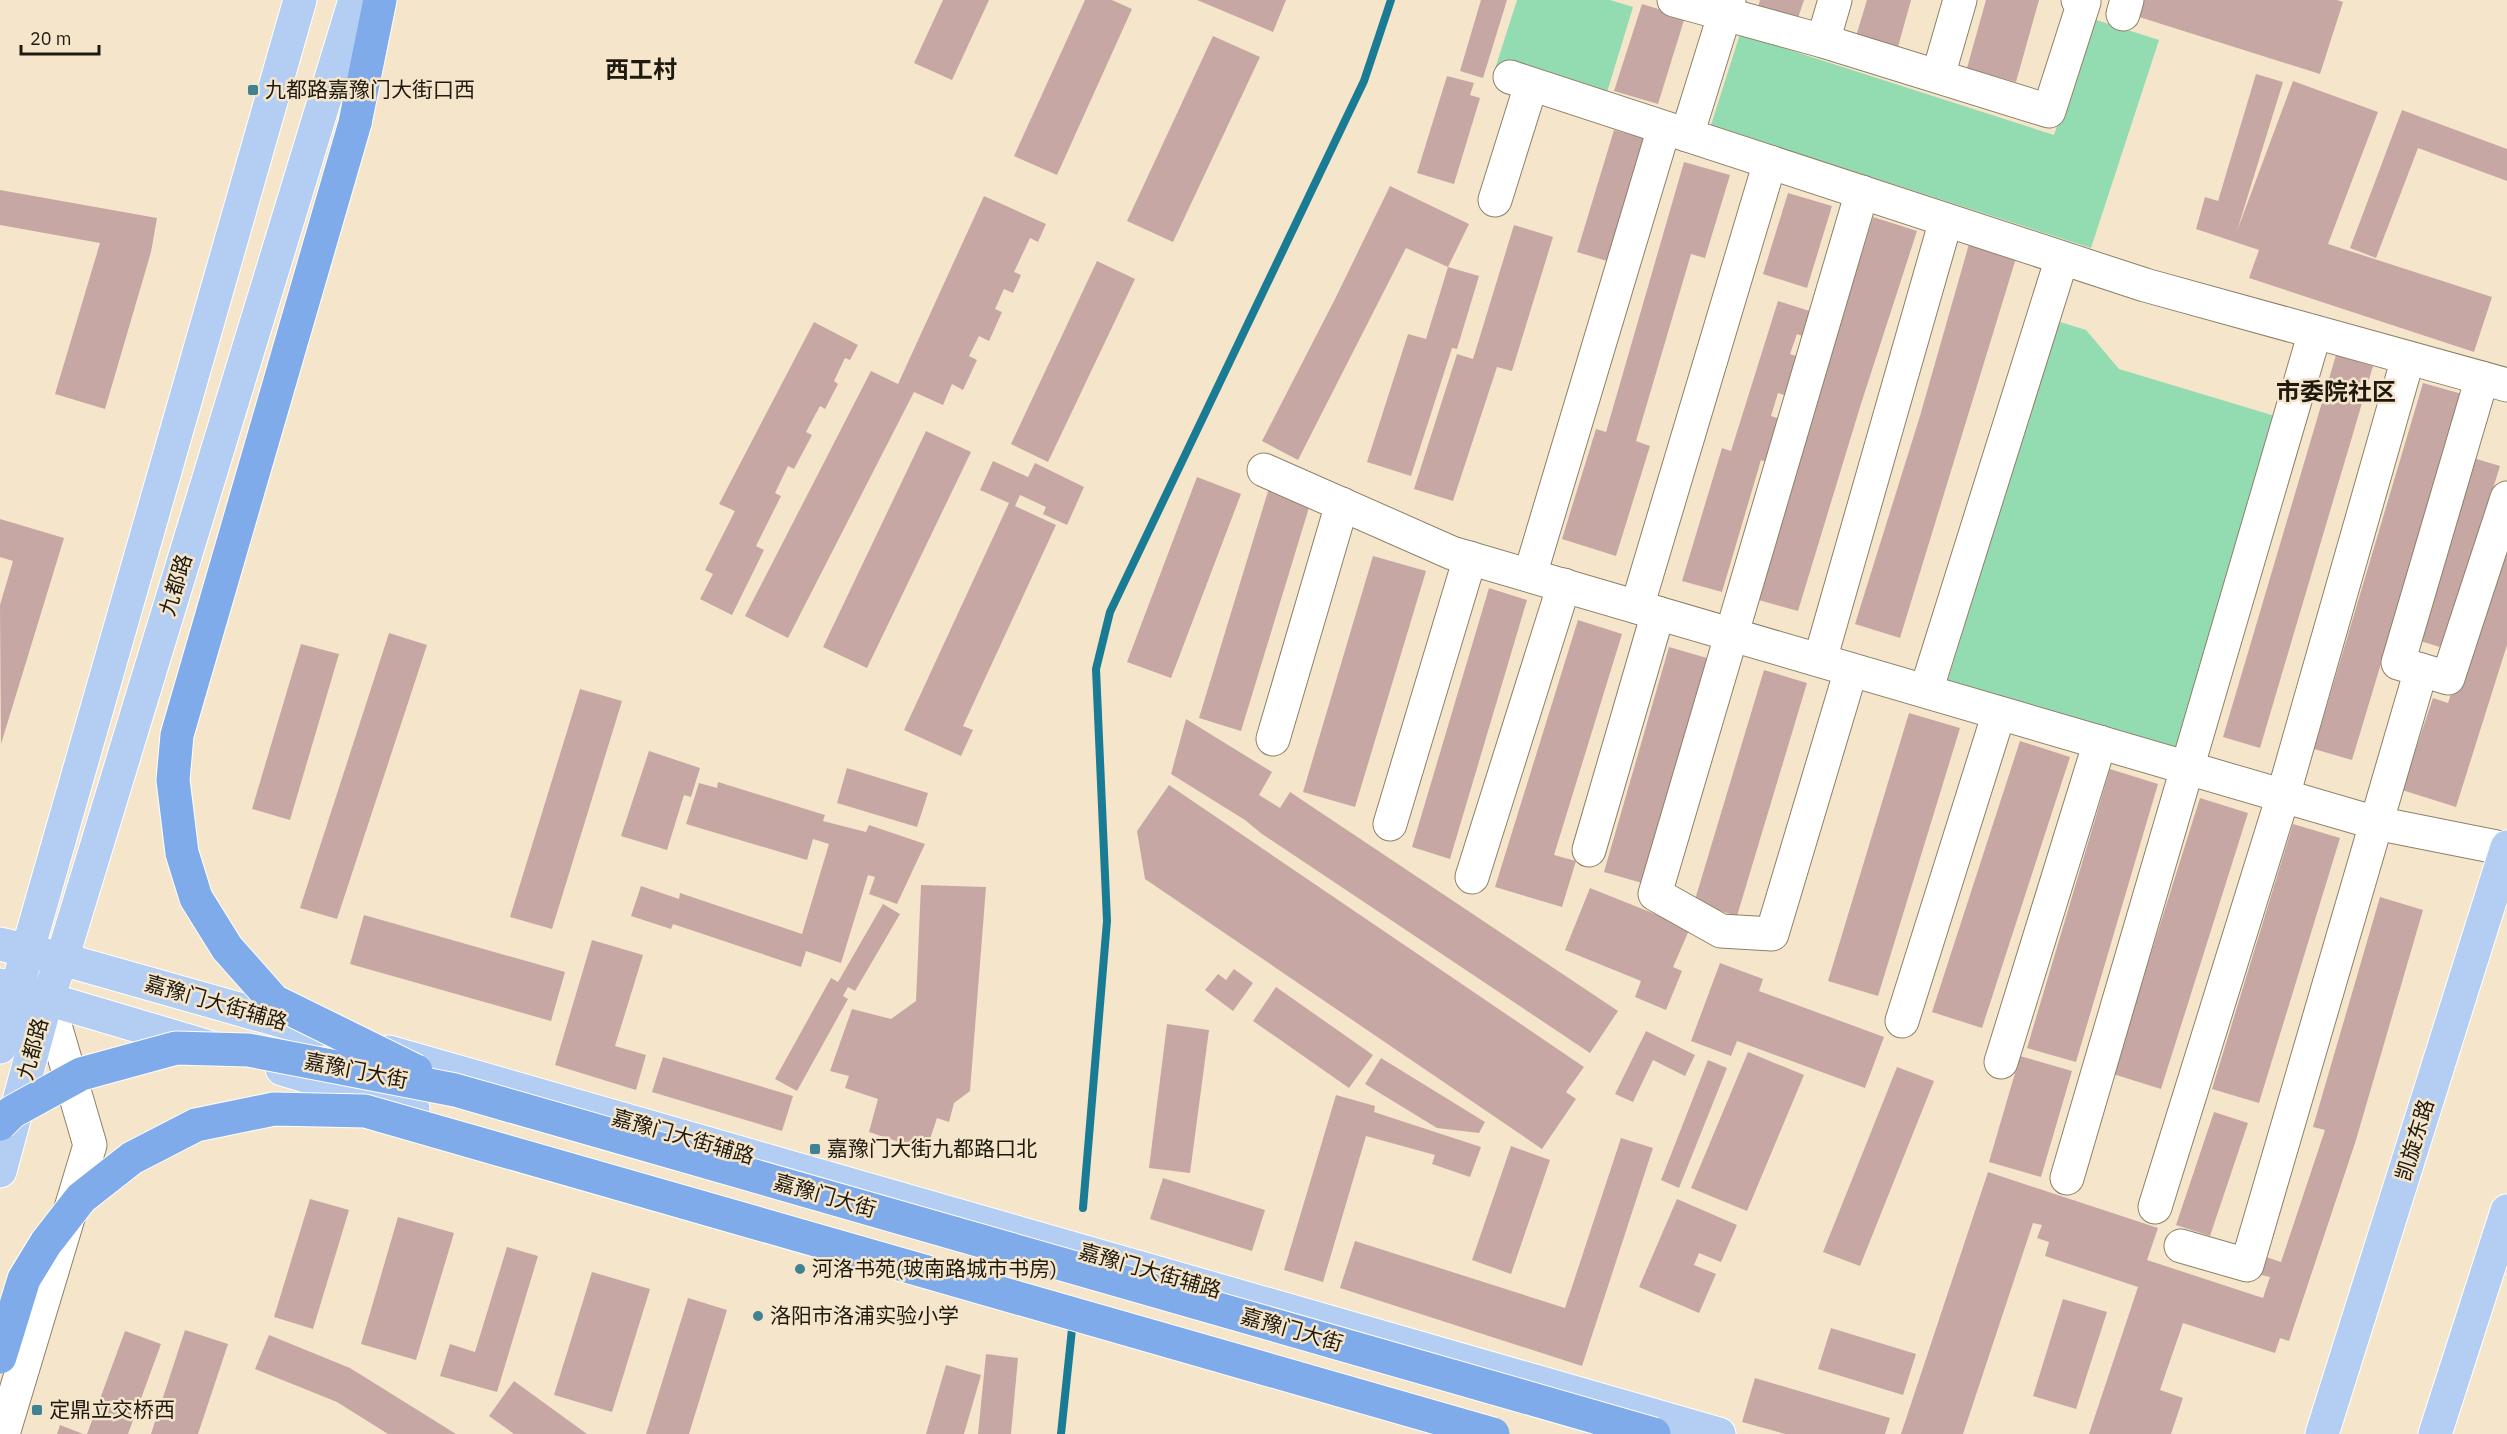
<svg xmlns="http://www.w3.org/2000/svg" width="2507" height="1434" font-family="'IBM Plex Sans','Noto Sans SC',sans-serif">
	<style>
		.green { fill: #93dbb0 }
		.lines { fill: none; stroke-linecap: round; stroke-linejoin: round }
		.stream { stroke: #197b94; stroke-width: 8 }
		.building { fill: #c7a7a3 }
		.minor-casing { stroke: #8e8068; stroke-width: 35 }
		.major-casing { stroke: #fff; stroke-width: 35 }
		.highway-casing { stroke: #fff; stroke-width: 35 }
		.minor { stroke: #fff; stroke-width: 33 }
		.major { stroke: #b3cdf3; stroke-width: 33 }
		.highway { stroke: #80abeb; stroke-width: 33 }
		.highway-bridge-casing { stroke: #fff; stroke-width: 35; stroke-linecap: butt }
		.highway-bridge { stroke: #80abeb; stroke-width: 33 }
		.poi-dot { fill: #408293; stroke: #f5e6cb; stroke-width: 2 }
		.labels { text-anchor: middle; stroke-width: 5; stroke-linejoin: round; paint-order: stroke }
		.poi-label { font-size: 21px; fill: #1f1a10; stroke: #f5e6cb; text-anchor: start }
		.street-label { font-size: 21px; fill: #1f1a10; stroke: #f5e6cb }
		.quarter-label { font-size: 24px; font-weight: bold; fill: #1f1a10; stroke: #f5e6cb }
	</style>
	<rect width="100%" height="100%" fill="#f5e6cb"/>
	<g class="green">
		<polygon points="1517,0 1610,0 1633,7 1604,102 1495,69"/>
		<polygon points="2093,19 2159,40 2091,248 1711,125 1740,34 2054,135"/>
		<polygon points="2057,321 2086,330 2119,369 2275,416 2175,750 1947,683"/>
	</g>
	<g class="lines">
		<g class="stream">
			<polyline points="1083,1208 1107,921 1096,669 1110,612 1364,81 1391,0"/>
			<polyline points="1061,1434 1072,1329"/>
		</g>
	</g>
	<g class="building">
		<polygon points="943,0 989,0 952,80 914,63"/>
		<polygon points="1085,0 1112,0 1132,9 1057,175 1014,156"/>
		<polygon points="1197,0 1286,0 1273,32"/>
		<polygon points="1481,0 1507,0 1483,78 1460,71"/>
		<polygon points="1760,0 1804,0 1798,18 1758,7"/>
		<polygon points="1867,0 1911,0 1898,47 1856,36"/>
		<polygon points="1986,0 2039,0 2016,82 1967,68"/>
		<polygon points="2141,0 2337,0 2343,2 2320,74 2136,16"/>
		<polygon points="1642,4 1685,17 1658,104 1614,91"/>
		<polygon points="1213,36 1260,57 1173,242 1127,221"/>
		<polygon points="2256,74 2283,82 2237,231 2293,81 2378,112 2328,244 2492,297 2474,352 2249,278 2259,250 2196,229 2205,197 2218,201"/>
		<polygon points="1447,76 1474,83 1470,95 1480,98 1454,184 1417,173"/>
		<polygon points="2402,110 2507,149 2507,181 2418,148 2376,258 2350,248"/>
		<polygon points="1614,130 1644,138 1607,261 1577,252"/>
		<polygon points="1684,162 1730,175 1705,258 1691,254 1636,441 1650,446 1616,556 1562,539 1596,429 1606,432"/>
		<polygon points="1390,186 1469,224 1448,267 1406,248 1298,460 1262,441 1335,299"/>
		<polygon points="0,190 157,218 151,252 105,409 55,394 100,243 0,225"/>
		<polygon points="1788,193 1832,206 1807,288 1763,274"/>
		<polygon points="984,196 1046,224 1038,242 1030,238 1014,272 1021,275 1013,293 1004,289 995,309 1002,312 989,341 979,336 969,356 977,360 963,390 952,384 943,405 914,392 788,638 745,616 871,371 898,384"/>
		<polygon points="1873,217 1917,231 1860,407 1798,611 1755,599"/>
		<polygon points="1514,225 1553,237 1512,371 1497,367 1453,501 1414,489 1457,354 1473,359"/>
		<polygon points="1969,244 2016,258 1900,638 1855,624 1920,416"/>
		<polygon points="1097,261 1135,279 1048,462 1011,444"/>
		<polygon points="1448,267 1479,276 1457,349 1452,348 1411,476 1367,462 1408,334 1426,339"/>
		<polygon points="1778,301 1813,312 1805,337 1797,334 1790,354 1799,357 1787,396 1778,393 1771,416 1780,419 1766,462 1761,460 1722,592 1682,581 1722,448 1731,451"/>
		<polygon points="814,322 858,345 850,360 845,358 834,381 838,384 825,409 820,406 806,432 812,435 794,469 788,466 775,493 781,496 756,546 764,550 732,615 700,599 713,574 705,570 735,511 719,504"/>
		<polygon points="2336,355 2373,366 2260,748 2223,737"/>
		<polygon points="2423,383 2462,394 2352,760 2314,749"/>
		<polygon points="926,431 971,452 867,668 823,647"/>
		<polygon points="2470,457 2500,466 2443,648 2414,639"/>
		<polygon points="993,461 1028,477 1035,463 1084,487 1067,525 1043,514 1046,507 1020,495 1015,506 1056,525 963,726 973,730 961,756 904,730 1009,503 980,490"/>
		<polygon points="1197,477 1241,494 1171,678 1127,662"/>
		<polygon points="1269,488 1311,501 1241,731 1199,718"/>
		<polygon points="0,519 64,538 1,744 0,605 13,561 0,557"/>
		<polygon points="2507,522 2507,645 2456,807 2402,790 2433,698 2448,703"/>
		<polygon points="1373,556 1426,571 1355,807 1303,792"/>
		<polygon points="1489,588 1527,600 1450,859 1412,847"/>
		<polygon points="1578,620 1622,634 1554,855 1576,861 1562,907 1495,887"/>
		<polygon points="389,633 427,645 337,919 300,908"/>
		<polygon points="301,644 339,654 290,820 252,809"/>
		<polygon points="1669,647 1707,658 1642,883 1604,872"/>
		<polygon points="1764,670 1807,683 1737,916 1694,903"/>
		<polygon points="580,689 622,701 552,929 510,917"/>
		<polygon points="1909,713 1960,728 1878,996 1828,981"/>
		<polygon points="1186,719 1272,772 1259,795 1280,808 1290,792 1618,1011 1590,1053 1262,834 1245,820 1171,774"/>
		<polygon points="2020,741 2070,757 1982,1028 1932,1012"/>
		<polygon points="649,751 700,768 691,797 684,795 667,850 621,836"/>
		<polygon points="847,768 928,793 917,827 837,803"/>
		<polygon points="2110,769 2158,784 2076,1062 2027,1048"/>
		<polygon points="718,782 825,815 823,821 866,832 869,825 925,844 897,904 869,894 875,877 868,875 841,963 806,951 801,967 673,924 671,929 631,916 641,886 679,899 680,893 802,934 829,844 813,839 807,860 686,824 699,783 717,788"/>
		<polygon points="1169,785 1584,1067 1566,1092 1576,1099 1542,1149 1145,879 1137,831"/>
		<polygon points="2200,798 2248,813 2161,1089 2113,1074"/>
		<polygon points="2293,824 2340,838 2259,1103 2212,1089"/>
		<polygon points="921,885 986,887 970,1091 954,1103 949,1122 937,1118 926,1151 869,1132 878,1099 845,1088 849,1076 830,1071 852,1009 891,1019 916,1001"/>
		<polygon points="1590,888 1690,928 1673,967 1682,971 1666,1010 1635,997 1641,981 1565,950"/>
		<polygon points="2380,897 2423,910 2356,1140 2289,1341 2280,1338 2275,1353 2183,1323 2160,1390 2183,1398 2171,1434 2089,1434 2138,1287 2045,1256 2049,1242 2037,1238 2042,1225 2033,1223 1963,1434 1901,1434 1988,1172 2158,1228 2147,1260 2263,1298 2270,1277 2261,1275 2266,1257 2281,1262 2325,1130 2313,1127"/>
		<polygon points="883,904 900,914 855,991 848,987 843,996 848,999 797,1091 775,1079 831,978 838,982"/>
		<polygon points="364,915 565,972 551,1021 350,964"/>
		<polygon points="592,940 643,955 615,1046 646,1055 636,1090 555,1065"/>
		<polygon points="1720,963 1763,979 1759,991 1884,1037 1865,1088 1737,1041 1731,1056 1691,1041"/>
		<polygon points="1234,969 1253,983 1233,1011 1205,990 1218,974 1226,980"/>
		<polygon points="1276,987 1373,1055 1349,1088 1253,1021"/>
		<polygon points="1167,1024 1209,1030 1190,1173 1149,1168"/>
		<polygon points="1646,1031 1695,1055 1685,1076 1653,1060 1633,1102 1615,1094"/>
		<polygon points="1748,1052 1804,1075 1747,1211 1691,1188"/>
		<polygon points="2020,1056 2072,1071 2041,1177 1989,1162"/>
		<polygon points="663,1057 793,1096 782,1131 652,1092"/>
		<polygon points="1381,1058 1485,1122 1479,1133 1437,1128 1365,1084"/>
		<polygon points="1708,1060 1727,1068 1679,1188 1661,1180"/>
		<polygon points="1897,1067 1934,1081 1860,1266 1823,1252"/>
		<polygon points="1336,1095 1375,1106 1374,1112 1481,1147 1470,1177 1432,1164 1435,1155 1366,1136 1323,1282 1284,1270"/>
		<polygon points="2214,1112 2248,1123 2210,1236 2176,1225"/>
		<polygon points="1621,1138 1653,1148 1582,1366 1340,1288 1355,1241 1565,1308"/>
		<polygon points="1511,1146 1550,1160 1511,1274 1472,1260"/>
		<polygon points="1163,1178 1265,1210 1252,1251 1150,1219"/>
		<polygon points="310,1199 349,1210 313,1329 274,1317"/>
		<polygon points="1677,1199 1737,1225 1721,1262 1699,1253 1694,1265 1716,1274 1699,1313 1639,1287"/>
		<polygon points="398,1217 454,1233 416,1360 361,1344"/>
		<polygon points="507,1247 538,1256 497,1392 440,1376 450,1344 475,1352"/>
		<polygon points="592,1272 650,1289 612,1412 554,1395"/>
		<polygon points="688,1298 727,1310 704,1385 689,1434 646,1434"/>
		<polygon points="2063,1299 2107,1312 2076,1409 2033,1396"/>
		<polygon points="1831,1328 1916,1354 1903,1395 1818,1369"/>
		<polygon points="185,1330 228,1344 198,1434 151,1434"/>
		<polygon points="125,1331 161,1344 128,1434 87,1434"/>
		<polygon points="269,1335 350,1368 456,1434 388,1434 337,1402 255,1369"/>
		<polygon points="986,1354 1018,1358 1011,1434 978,1434"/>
		<polygon points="946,1365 981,1375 964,1434 926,1434"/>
		<polygon points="1755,1378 1890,1418 1885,1434 1785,1434 1742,1422"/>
		<polygon points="514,1381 587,1434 514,1434 489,1416"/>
		<polygon points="60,1425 83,1434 57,1434"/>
	</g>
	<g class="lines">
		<g class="minor-casing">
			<g id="minor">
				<polyline points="1674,0 1823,41 2049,111 2084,2 2078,0"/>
				<polyline points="2123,14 2127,0"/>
				<polyline points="1823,41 1835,0"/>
				<polyline points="1938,76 1960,0"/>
				<polyline points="1510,77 2145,285 2507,385"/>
				<polyline points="1687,135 1729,0"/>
				<polyline points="1495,200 1531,85"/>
				<polyline points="2482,378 2398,663 2448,678 2507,498"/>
				<polyline points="1264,470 1452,553 2376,823 2507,849"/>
				<polyline points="1530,575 1664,128"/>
				<polyline points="1637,607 1770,162"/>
				<polyline points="1820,660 1946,220"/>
				<polyline points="1851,670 1772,934 1721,931 1655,894 1862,192"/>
				<polyline points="1926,691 2062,258"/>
				<polyline points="1273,739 1342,504"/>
				<polyline points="1390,824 1470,558"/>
				<polyline points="1589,850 1658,613"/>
				<polyline points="1472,877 1564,585"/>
				<polyline points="1902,1021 1999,713"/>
				<polyline points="2001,1062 2100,742"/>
				<polyline points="2067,1178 2315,332"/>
				<polyline points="2155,1207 2283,796 2408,358"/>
				<polyline points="2181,1246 2247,1265 2421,670"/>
				<polyline points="3,1434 90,1145 47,998"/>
			</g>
		</g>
		<g class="major-casing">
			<g id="major">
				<polyline points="0,944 62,959 316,1031"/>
				<polyline points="0,985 209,1047"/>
				<polyline points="0,1047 300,0"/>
				<polyline points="389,1052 1719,1434"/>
				<polyline points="282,1069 413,1108"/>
				<polyline points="0,1171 47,998 62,959 355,0"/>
				<polyline points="2322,1434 2507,847"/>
				<polyline points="2435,1434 2507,1211"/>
			</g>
		</g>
		<g class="highway-casing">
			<polyline id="highway" points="355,123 380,0"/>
		</g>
		<use href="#minor" class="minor"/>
		<use href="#major" class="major"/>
		<use href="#highway" class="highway"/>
		<g class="highway-bridge-casing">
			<g id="highway-bridge">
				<polyline points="355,123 177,735 173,780 182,853 196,898 227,948 274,1001 416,1071"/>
				<polyline points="0,1124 12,1112 81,1074 176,1048 248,1050 455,1090 1654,1434"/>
				<polyline points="0,1357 24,1279 46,1243 81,1198 132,1158 196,1125 274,1109 365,1111 1493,1434"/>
			</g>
		</g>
		<use href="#highway-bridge" class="highway-bridge"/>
	</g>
	<g class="poi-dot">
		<rect x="247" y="84" width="12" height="12" rx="3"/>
		<rect x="809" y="1143" width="12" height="12" rx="3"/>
		<circle cx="800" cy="1269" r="6"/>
		<circle cx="758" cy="1316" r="6"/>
		<rect x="31" y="1404" width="12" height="12" rx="3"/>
	</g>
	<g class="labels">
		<g class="poi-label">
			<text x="265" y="97">九都路嘉豫门大街口西</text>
			<text x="827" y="1156">嘉豫门大街九都路口北</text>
			<text x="812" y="1276">河洛书苑(玻南路城市书房)</text>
			<text x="770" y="1323">洛阳市洛浦实验小学</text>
			<text x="49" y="1417">定鼎立交桥西</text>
		</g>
		<g class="street-label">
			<text transform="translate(176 585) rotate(-73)" y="7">九都路</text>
			<text transform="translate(216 1003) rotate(16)" y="7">嘉豫门大街辅路</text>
			<text transform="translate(33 1049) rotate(-75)" y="7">九都路</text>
			<text transform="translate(356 1071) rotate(11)" y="7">嘉豫门大街</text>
			<text transform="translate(683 1137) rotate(16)" y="7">嘉豫门大街辅路</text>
			<text transform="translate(2415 1140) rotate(-73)" y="7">凯旋东路</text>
			<text transform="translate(825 1196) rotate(16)" y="7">嘉豫门大街</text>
			<text transform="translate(1150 1271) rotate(16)" y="7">嘉豫门大街辅路</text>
			<text transform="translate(1292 1330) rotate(16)" y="7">嘉豫门大街</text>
		</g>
		<g class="quarter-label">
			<text x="641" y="78">西工村</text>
			<text x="2336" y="400">市委院社区</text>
		</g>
	</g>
	<path d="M21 45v9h78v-9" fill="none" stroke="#1f1a10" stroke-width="3"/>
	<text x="30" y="45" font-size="18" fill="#1f1a10" stroke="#f5e6cb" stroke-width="4.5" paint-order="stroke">20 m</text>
</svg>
